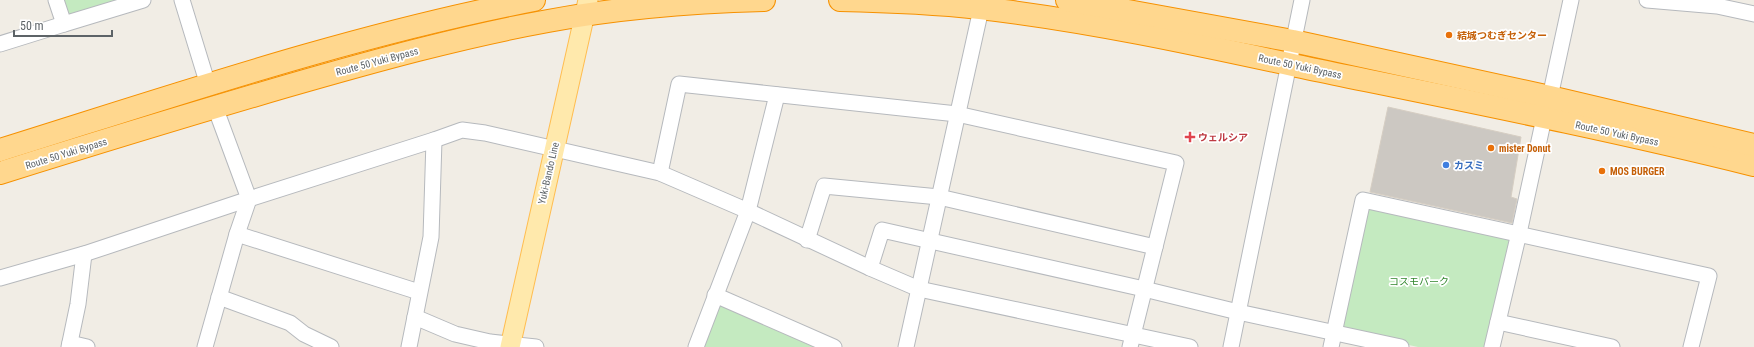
<svg xmlns="http://www.w3.org/2000/svg" width="1754" height="347" font-family="'Roboto Condensed','Noto Sans JP',sans-serif">
	<style>
		.green { fill: #c4eac0 }
		.building { fill: #ccc8c2; stroke: #d6cec3 }
		.lines { fill: none; stroke-linecap: round; stroke-linejoin: round }
		.minor-casing { stroke: #b6b9bd; stroke-width: 17 }
		.major-casing { stroke: #ffbd50; stroke-width: 21 }
		.highway-casing { stroke: #f69100; stroke-width: 24 }
		.minor { stroke: #fff; stroke-width: 15 }
		.major { stroke: #ffe9ac; stroke-width: 19 }
		.highway { stroke: #ffd78e; stroke-width: 22 }
		.food-dot { fill: #e8710a; stroke: #fff; stroke-width: 1.5 }
		.health-dot { fill: #e0444e; stroke: #fff; stroke-width: 1.5 }
		.shop-dot { fill: #3f7fe0; stroke: #fff; stroke-width: 1.5 }
		.labels { text-anchor: middle; stroke-width: 3.5; stroke-linejoin: round; paint-order: stroke }
		.food-label { font-size: 10px; font-weight: bold; fill: #c56008; stroke: #fff; text-anchor: start }
		.street-label { font-size: 10px; fill: #5d6367; stroke: #fff }
		.health-label { font-size: 10px; font-weight: bold; fill: #be3a42; stroke: #fff; text-anchor: start }
		.shop-label { font-size: 10px; font-weight: bold; fill: #366cbe; stroke: #fff; text-anchor: start }
		.park-label { font-size: 10px; fill: #31872d; stroke: #fff }
	</style>
	<rect width="100%" height="100%" fill="#f1ede5"/>
	<g class="green">
		<polygon points="62,0 127,0 68,18"/>
		<polygon points="1365,203 1514,236 1488,347 1418,347 1339,330"/>
		<polygon points="719,305 814,347 703,347"/>
	</g>
	<polygon class="building" points="1388,107 1521,137 1511,197 1517,199 1512,223 1370,192"/>
	<g class="lines">
		<g class="minor-casing">
			<g id="minor">
				<polyline points="56,0 64,24 143,0"/>
				<polyline points="182,0 208,85"/>
				<polyline points="1647,0 1717,6 1754,14"/>
				<polyline points="0,44 64,24"/>
				<polyline points="1550,97 1571,0"/>
				<polyline points="434,140 462,130 485,133 660,173 748,211 870,268 919,289 1190,347"/>
				<polyline points="660,173 679,84 957,114 1176,163 1130,347"/>
				<polyline points="237,234 419,292"/>
				<polyline points="807,240 824,186 939,197 1155,247"/>
				<polyline points="870,268 882,230 1144,289 1238,312 1401,347"/>
				<polyline points="0,278 84,254 249,199 434,140 431,237 409,347"/>
				<polyline points="715,295 834,347"/>
				<polyline points="219,297 290,323 304,334 331,347"/>
				<polyline points="415,317 455,334 490,342 536,347"/>
				<polyline points="1498,322 1612,347"/>
				<polyline points="70,343 87,347"/>
				<polyline points="69,347 78,304 84,254"/>
				<polyline points="205,347 237,234 249,199 215,107"/>
				<polyline points="696,347 748,211 777,95"/>
				<polyline points="906,347 981,9"/>
				<polyline points="1231,347 1302,0"/>
				<polyline points="1331,347 1363,200 1709,276 1691,347"/>
				<polyline points="1492,347 1519,233 1544,118"/>
			</g>
		</g>
		<g class="major-casing">
			<polyline id="major" points="510,347 588,0"/>
		</g>
		<g class="highway-casing">
			<g id="highway">
				<path d="M 840,0 C 887,1 934,3 980,8 C 1093,21 1205,46 1316,70 C 1462,100 1609,129 1754,165"/>
				<polyline points="1067,0 1293,41 1550,97 1754,145"/>
				<path d="M 0,150 C 176,95 352,35 534,0"/>
				<path d="M 0,173 C 96,143 191,114 287,86 C 374,61 460,37 548,21 C 617,8 694,2 764,0"/>
			</g>
		</g>
		<use href="#minor" class="minor"/>
		<use href="#major" class="major"/>
		<use href="#highway" class="highway"/>
	</g>
	<g class="food-dot">
		<circle cx="1449" cy="35" r="4"/>
		<circle cx="1491" cy="148" r="4"/>
		<circle cx="1602" cy="171" r="4"/>
	</g>
	<path class="health-dot" d="M1188 131h4v4h4v4h-4v4h-4v-4h-4v-4h4z"/>
	<circle class="shop-dot" cx="1446" cy="165" r="4"/>
	<g class="labels">
		<g class="food-label">
			<text x="1457" y="39">結城つむぎセンター</text>
			<text x="1499" y="152">mister Donut</text>
			<text x="1610" y="175">MOS BURGER</text>
		</g>
		<g class="street-label">
			<text transform="translate(377 61) rotate(-15)" y="4">Route 50 Yuki Bypass</text>
			<text transform="translate(1300 66) rotate(12)" y="4">Route 50 Yuki Bypass</text>
			<text transform="translate(1617 133) rotate(12)" y="4">Route 50 Yuki Bypass</text>
			<text transform="translate(66 153) rotate(-17)" y="4">Route 50 Yuki Bypass</text>
			<text transform="translate(548 173) rotate(-77)" y="4">Yuki-Bando Line</text>
		</g>
		<g class="health-label">
			<text x="1198" y="141">ウェルシア</text>
		</g>
		<g class="shop-label">
			<text x="1454" y="169">カスミ</text>
		</g>
		<g class="park-label">
			<text x="1419" y="285">コスモパーク</text>
		</g>
	</g>
	<path d="M14 30v6h98v-6" fill="none" stroke="#5d6367" stroke-width="2"/>
	<text x="20" y="30" font-size="12" fill="#5d6367" stroke="#ffffff" stroke-width="3" paint-order="stroke">50 m</text>
</svg>
